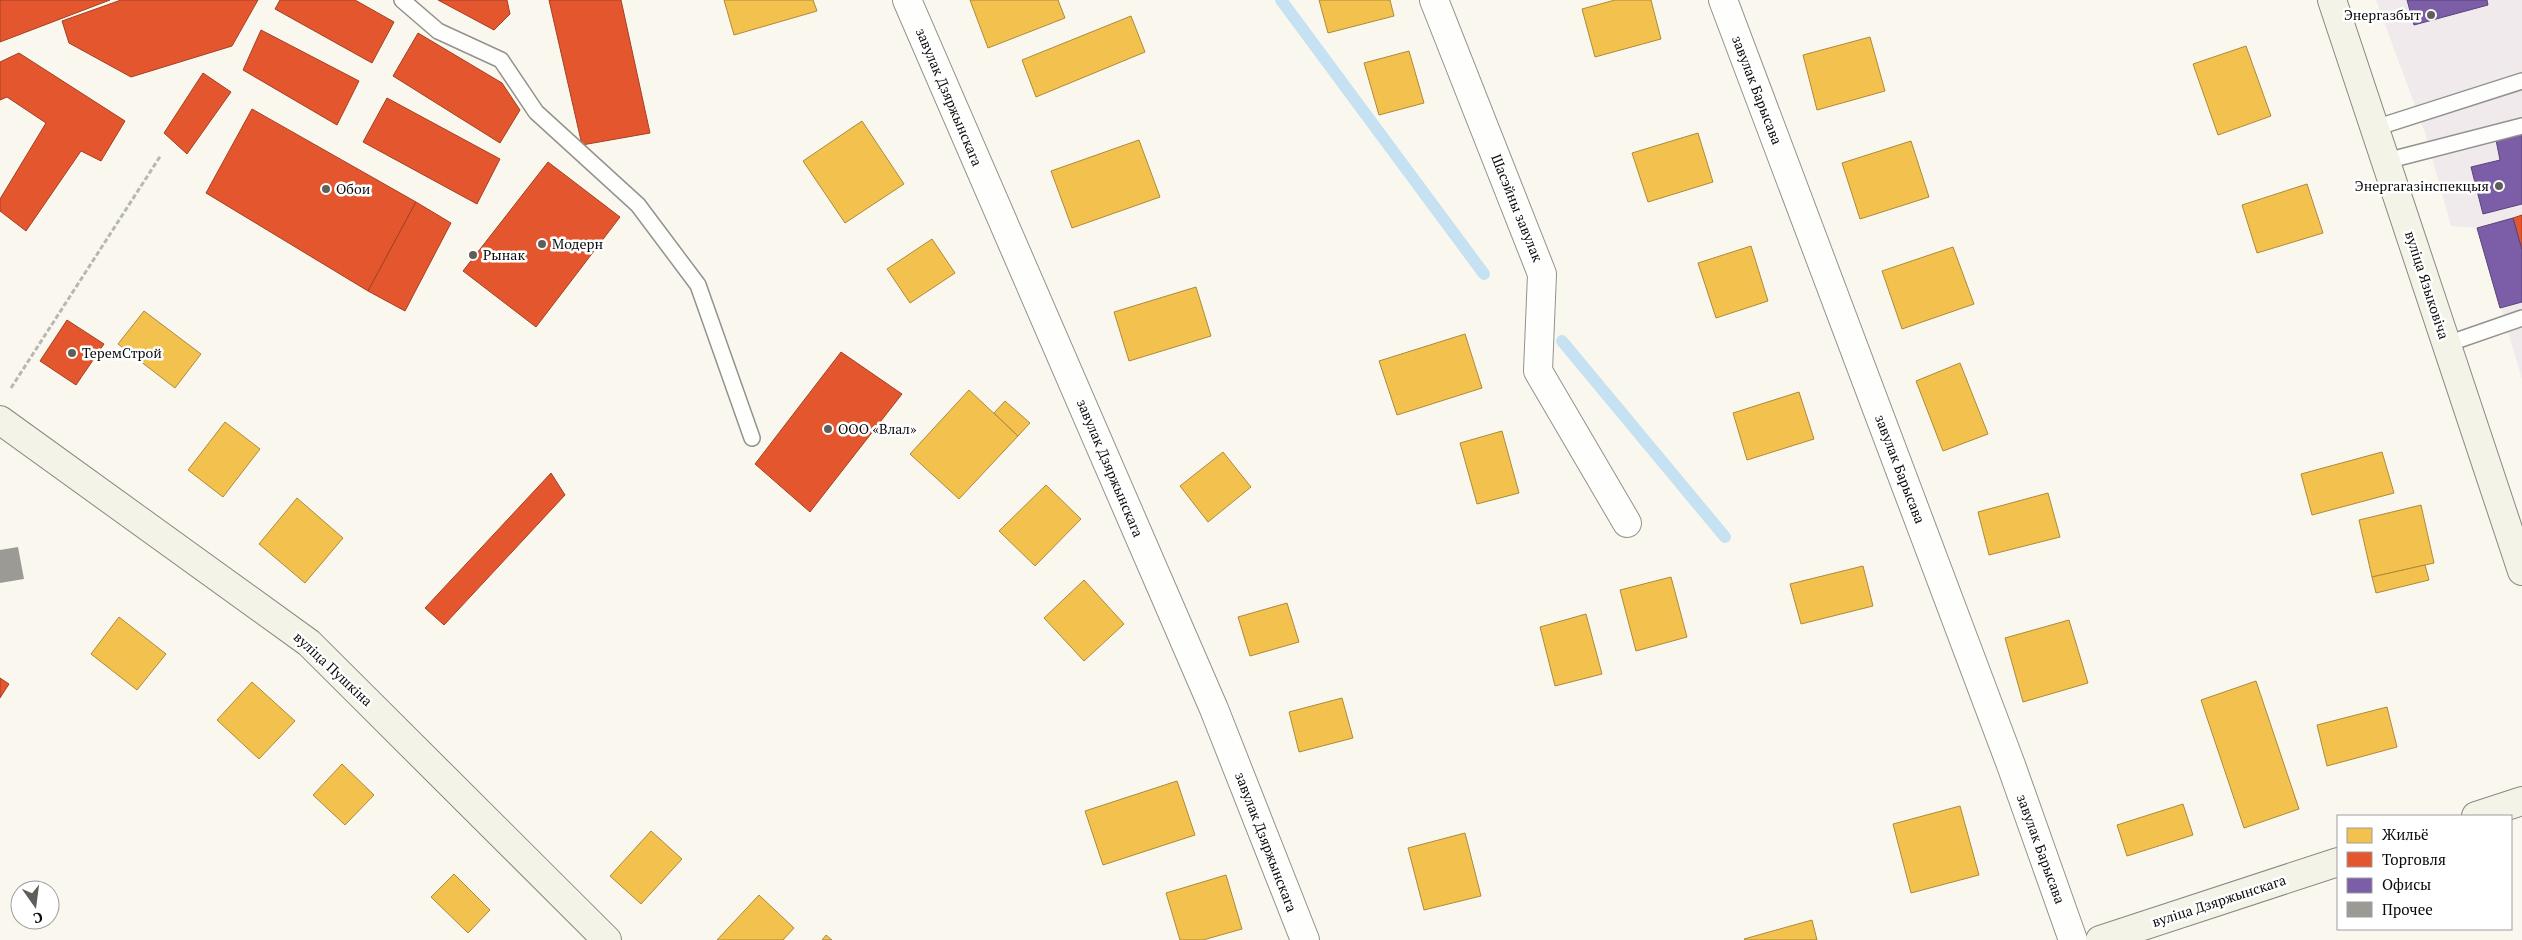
<svg xmlns="http://www.w3.org/2000/svg" width="2522" height="940" font-family="'PT Serif',serif">
	<style>
		.industrial { fill: #f1eaec }
		.homes { fill: #f2c14e; stroke: #ad8a3a }
		.shops { fill: #e4572e; stroke: #a34024 }
		.offices { fill: #7b5ea7; stroke: #594578 }
		.lines { fill: none; stroke-linecap: round; stroke-linejoin: round }
		.stream { stroke: #c6e1f2; stroke-width: 12 }
		.building { fill: #9c9a95 }
		.lane-casing { stroke: #93928d; stroke-width: 18 }
		.street-casing { stroke: #93928d; stroke-width: 30 }
		.secondary-casing { stroke: #898884; stroke-width: 30 }
		.path { stroke: #b7b7b5; stroke-width: 3; stroke-dasharray: 5 2.5; stroke-linecap: butt }
		.lane { stroke: #fefefc; stroke-width: 15 }
		.street { stroke: #fefefc; stroke-width: 28 }
		.secondary { stroke: #f4f3e7; stroke-width: 28 }
		.poi-dot { fill: #5f5e5a; stroke: #fff; stroke-width: 2 }
		.labels { text-anchor: middle; stroke-width: 5; stroke-linejoin: round; paint-order: stroke }
		.poi-label { font-size: 14px; fill: #0b0b0b; stroke: #fff; text-anchor: start }
		.street-label { font-size: 14px; fill: #0b0b0b; stroke: #fff }
	</style>
	<rect width="100%" height="100%" fill="#faf8ee"/>
	<polygon class="industrial" points="2376,0 2522,0 2522,379 2477,228 2451,226 2425,133"/>
	<g class="homes">
		<polygon points="724,0 813,0 817,11 734,35"/>
		<polygon points="970,0 1058,0 1065,18 988,48"/>
		<polygon points="1319,0 1390,0 1394,16 1328,33"/>
		<polygon points="1615,0 1651,0 1661,39 1595,57 1582,9"/>
		<polygon points="1131,16 1145,52 1036,97 1022,60"/>
		<polygon points="1870,37 1885,91 1817,110 1803,55"/>
		<polygon points="2246,46 2271,116 2218,135 2193,64"/>
		<polygon points="1409,51 1424,103 1379,115 1364,63"/>
		<polygon points="862,121 904,184 845,223 803,161"/>
		<polygon points="1698,133 1713,182 1648,202 1632,153"/>
		<polygon points="1139,140 1160,197 1072,228 1051,171"/>
		<polygon points="1911,141 1929,197 1860,219 1842,163"/>
		<polygon points="2307,184 2323,233 2257,253 2242,205"/>
		<polygon points="932,239 955,273 910,303 887,269"/>
		<polygon points="1751,246 1768,301 1716,318 1698,263"/>
		<polygon points="1953,247 1974,304 1902,329 1882,271"/>
		<polygon points="1196,287 1211,336 1129,361 1114,312"/>
		<polygon points="144,311 201,354 175,388 118,344"/>
		<polygon points="1465,334 1482,388 1397,415 1379,361"/>
		<polygon points="1960,363 1988,434 1943,451 1916,381"/>
		<polygon points="969,390 1018,436 959,499 910,454"/>
		<polygon points="1799,392 1814,439 1747,460 1733,413"/>
		<polygon points="1005,401 1030,423 1018,436 994,413"/>
		<polygon points="225,422 260,449 223,497 188,470"/>
		<polygon points="1502,431 1519,493 1477,504 1460,443"/>
		<polygon points="1223,452 1251,487 1208,522 1180,486"/>
		<polygon points="2382,452 2394,493 2312,515 2301,474"/>
		<polygon points="1046,485 1081,519 1035,566 999,531"/>
		<polygon points="2048,493 2060,537 1989,555 1978,512"/>
		<polygon points="297,498 343,538 305,583 259,544"/>
		<polygon points="2421,505 2434,563 2372,577 2359,520"/>
		<polygon points="2425,565 2429,580 2376,593 2372,577"/>
		<polygon points="1863,566 1873,606 1801,624 1790,584"/>
		<polygon points="1671,577 1687,637 1636,651 1620,590"/>
		<polygon points="1084,580 1124,624 1084,661 1044,618"/>
		<polygon points="1287,603 1299,642 1250,656 1238,617"/>
		<polygon points="1586,614 1602,674 1555,686 1540,627"/>
		<polygon points="119,617 166,654 137,690 91,654"/>
		<polygon points="2069,620 2088,683 2023,702 2005,638"/>
		<polygon points="2256,681 2299,809 2244,828 2201,700"/>
		<polygon points="252,682 295,721 259,759 217,720"/>
		<polygon points="1342,698 1353,738 1299,752 1289,712"/>
		<polygon points="2387,707 2397,747 2327,766 2317,725"/>
		<polygon points="342,764 374,795 345,825 313,795"/>
		<polygon points="1177,781 1195,835 1103,865 1085,811"/>
		<polygon points="2183,804 2193,835 2127,856 2117,825"/>
		<polygon points="1960,806 1979,875 1911,893 1893,824"/>
		<polygon points="651,831 682,859 641,904 610,876"/>
		<polygon points="1465,833 1481,896 1424,910 1408,848"/>
		<polygon points="454,874 490,910 468,933 431,897"/>
		<polygon points="1226,875 1242,929 1203,940 1180,940 1166,893"/>
		<polygon points="759,895 794,928 783,940 717,940"/>
		<polygon points="1812,920 1817,940 1745,940 1744,939"/>
		<polygon points="826,935 832,940 822,940"/>
	</g>
	<g class="shops">
		<polygon points="0,0 110,0 0,42"/>
		<polygon points="121,0 258,0 232,46 131,77 69,43 62,21"/>
		<polygon points="280,0 355,0 394,22 372,63 275,9"/>
		<polygon points="438,0 507,0 510,14 494,30"/>
		<polygon points="549,0 621,0 650,133 582,145"/>
		<polygon points="261,30 359,81 337,125 243,70"/>
		<polygon points="418,33 502,83 520,110 500,143 393,76"/>
		<polygon points="19,53 125,121 101,161 81,151 26,231 0,211 0,199 46,123 7,97 0,100 0,62"/>
		<polygon points="203,73 231,92 187,154 164,133"/>
		<polygon points="387,98 500,159 477,204 363,142"/>
		<polygon points="252,109 416,202 368,291 206,193"/>
		<polygon points="548,162 620,217 536,327 463,271"/>
		<polygon points="416,202 451,223 405,311 368,291"/>
		<polygon points="2522,215 2522,250 2513,218"/>
		<polygon points="67,320 104,344 76,385 40,361"/>
		<polygon points="841,352 902,394 810,512 755,464"/>
		<polygon points="551,473 565,495 444,625 425,608"/>
		<polygon points="0,678 9,684 0,698"/>
	</g>
	<g class="offices">
		<polygon points="2407,0 2487,0 2488,5 2414,25"/>
		<polygon points="2522,134 2522,204 2483,214 2471,167 2500,160 2496,140"/>
		<polygon points="2513,218 2522,250 2522,302 2500,308 2477,228"/>
	</g>
	<g class="lines">
		<g class="stream">
			<polyline points="1281,0 1484,274"/>
			<polyline points="1562,341 1725,537"/>
		</g>
	</g>
	<polygon class="building" points="18,547 24,579 0,583 0,550"/>
	<g class="lines">
		<g class="lane-casing">
			<g id="lane">
				<polyline points="402,0 438,31 501,60 536,112 638,205 698,285 752,438"/>
				<polyline points="2375,128 2522,81"/>
				<polyline points="2386,161 2522,126"/>
				<polyline points="2447,344 2522,318"/>
			</g>
		</g>
		<g class="street-casing">
			<g id="street">
				<polyline points="907,0 1214,709 1305,940"/>
				<polyline points="1434,0 1542,274 1538,371 1627,523"/>
				<polyline points="1723,0 2011,765 2073,940"/>
			</g>
		</g>
		<g class="secondary-casing">
			<g id="secondary">
				<polyline points="2332,0 2522,571"/>
				<polyline points="0,420 309,643 607,940"/>
				<polyline points="2476,816 2522,801"/>
				<polyline points="2100,940 2338,862"/>
			</g>
		</g>
		<polyline class="path" points="11,388 161,155"/>
		<use href="#lane" class="lane"/>
		<use href="#street" class="street"/>
		<use href="#secondary" class="secondary"/>
	</g>
	<g class="poi-dot">
		<circle cx="2431" cy="15" r="5"/>
		<circle cx="2499" cy="186" r="5"/>
		<circle cx="326" cy="189" r="5"/>
		<circle cx="542" cy="244" r="5"/>
		<circle cx="473" cy="255" r="5"/>
		<circle cx="72" cy="353" r="5"/>
		<circle cx="828" cy="429" r="5"/>
	</g>
	<g class="labels">
		<g class="poi-label">
			<text x="2421" y="20" text-anchor="end">Энергазбыт</text>
			<text x="2489" y="191" text-anchor="end">Энергагазінспекцыя</text>
			<text x="336" y="194">Обои</text>
			<text x="552" y="249">Модерн</text>
			<text x="483" y="260">Рынак</text>
			<text x="82" y="358">ТеремСтрой</text>
			<text x="838" y="434">ООО «Влал»</text>
		</g>
		<g class="street-label">
			<text transform="translate(1757 90) rotate(69)" y="5">завулак Барысава</text>
			<text transform="translate(949 97) rotate(67)" y="5">завулак Дзяржынскага</text>
			<text transform="translate(1517 208) rotate(68)" y="5">Шасэйны завулак</text>
			<text transform="translate(2427 285) rotate(72)" y="5">вуліца Языковіча</text>
			<text transform="translate(1110 468) rotate(67)" y="5">завулак Дзяржынскага</text>
			<text transform="translate(1900 469) rotate(69)" y="5">завулак Барысава</text>
			<text transform="translate(333 669) rotate(43)" y="5">вуліца Пушкіна</text>
			<text transform="translate(1266 842) rotate(69)" y="5">завулак Дзяржынскага</text>
			<text transform="translate(2041 849) rotate(70)" y="5">завулак Барысава</text>
			<text transform="translate(2219 901) rotate(-18)" y="5">вуліца Дзяржынскага</text>
		</g>
	</g>
	<rect x="2337" y="815" width="175" height="115" fill="#ffffff" stroke="#9d9d9d"/>
	<rect x="2347" y="828" width="25" height="15" fill="#f2c14e" stroke="#9d9d9d"/>
	<text x="2382" y="840" font-size="15" fill="#0b0b0b">Жильё</text>
	<rect x="2347" y="852" width="25" height="15" fill="#e4572e" stroke="#9d9d9d"/>
	<text x="2382" y="865" font-size="15" fill="#0b0b0b">Торговля</text>
	<rect x="2347" y="878" width="25" height="15" fill="#7b5ea7" stroke="#9d9d9d"/>
	<text x="2382" y="890" font-size="15" fill="#0b0b0b">Офисы</text>
	<rect x="2347" y="902" width="25" height="15" fill="#9c9a95" stroke="#9d9d9d"/>
	<text x="2382" y="915" font-size="15" fill="#0b0b0b">Прочее</text>
	<g transform="translate(35 905) rotate(166)"><circle r="24" fill="#ffffff" stroke="#9d9d9d"/>
	<path d="M0-4L9 19L0 12L-9 19Z" fill="#5f5e5a"/>
	<text y="-8" font-size="14" font-weight="bold" text-anchor="middle" fill="#0b0b0b">С</text>
	</g>
</svg>
